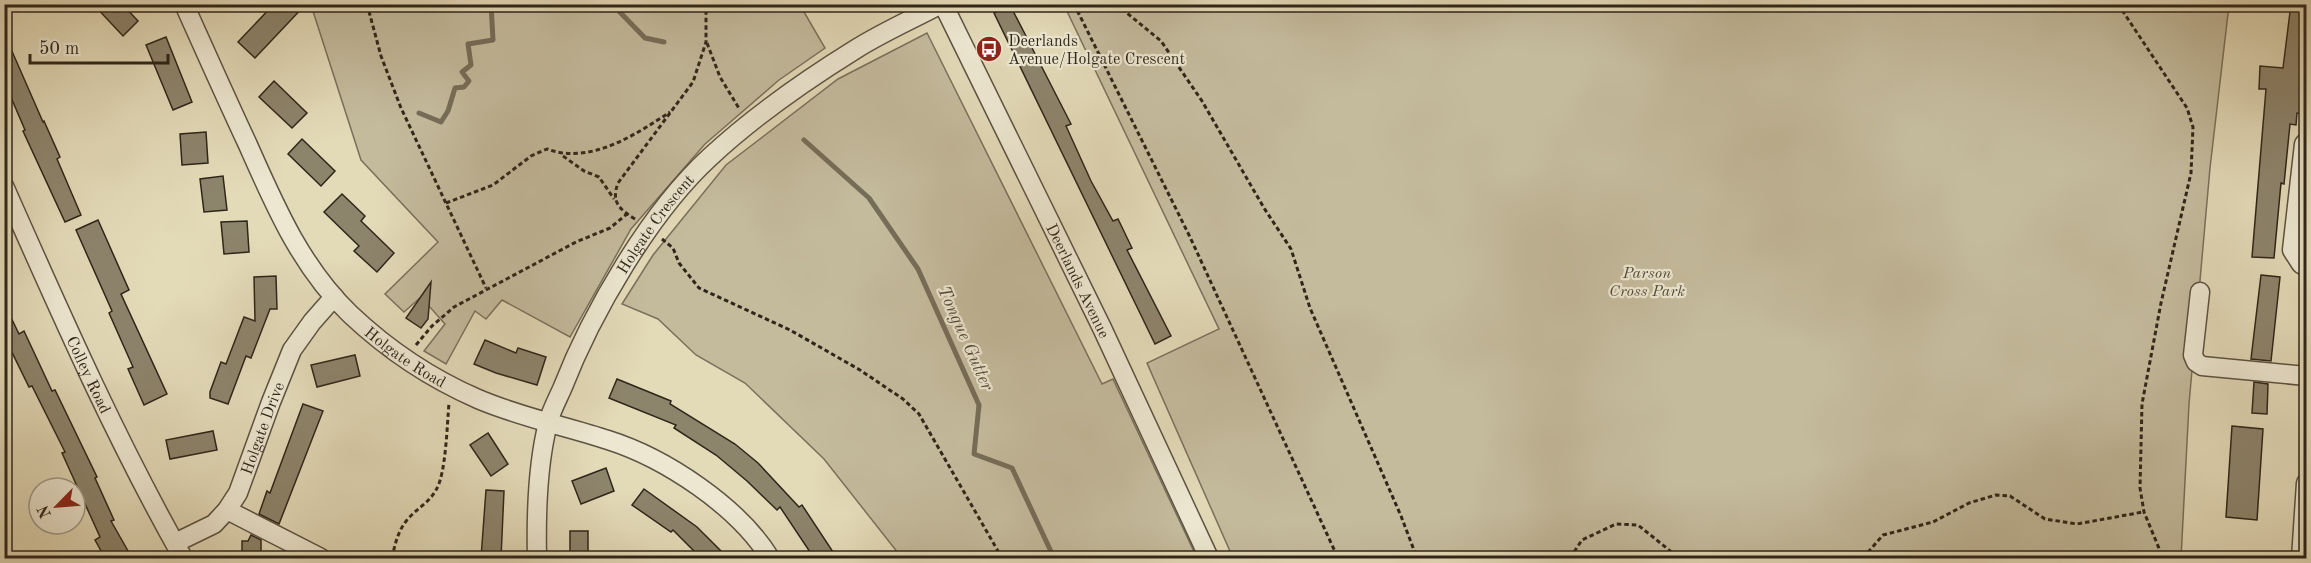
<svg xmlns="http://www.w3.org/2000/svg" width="2311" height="563" font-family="'Old Standard TT',serif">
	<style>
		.green { fill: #c4bb9d; stroke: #7a705c; stroke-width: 1.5 }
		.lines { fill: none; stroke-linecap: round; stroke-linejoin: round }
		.stream { stroke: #766d58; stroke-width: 5 }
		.building { fill: #8d846c; stroke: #2f261a; stroke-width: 1.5 }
		.minor-casing { stroke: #5c5342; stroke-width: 21 }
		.path { stroke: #2f261a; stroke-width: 3; stroke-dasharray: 4.5 3; stroke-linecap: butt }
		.minor { stroke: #ede7d1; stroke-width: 18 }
		.labels { text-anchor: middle; stroke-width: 4.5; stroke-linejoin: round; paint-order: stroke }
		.poi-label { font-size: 16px; fill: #2f261a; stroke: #ede7d1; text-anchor: start }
		.street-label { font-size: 16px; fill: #2f261a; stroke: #ede7d1 }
		.park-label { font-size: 16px; font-style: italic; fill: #544b3b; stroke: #ede7d1 }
		.water-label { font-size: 18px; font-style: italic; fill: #534a39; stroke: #ede7d1 }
	</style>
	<rect width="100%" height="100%" fill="#e3dab8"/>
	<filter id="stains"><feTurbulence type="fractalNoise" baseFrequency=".00333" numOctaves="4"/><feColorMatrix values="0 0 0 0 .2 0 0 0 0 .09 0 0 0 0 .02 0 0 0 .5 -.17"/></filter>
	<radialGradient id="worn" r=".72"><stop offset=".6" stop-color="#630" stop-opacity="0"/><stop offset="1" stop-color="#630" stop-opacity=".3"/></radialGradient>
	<g class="green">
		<polygon points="311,5 800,5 825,48 779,80 705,144 631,229 570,337 502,300 486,319 475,311 446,364 424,351 445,324 421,297 404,312 385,294 438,242 361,160"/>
		<polygon points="1064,5 2229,5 2210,168 2189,404 2181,558 1233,558 1147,363 1219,329"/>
		<polygon points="927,33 1102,384 1113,379 1197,558 902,558 824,459 745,383 696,355 658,319 622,304 653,255 726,165 838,79"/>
	</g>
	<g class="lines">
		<g class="stream">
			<polyline points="612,4 645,38 664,42"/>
			<polyline points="419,113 441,122 448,111 455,88 464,87 469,81 462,72 471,65 468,44 493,40 491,4"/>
			<polyline points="804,140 869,198 918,269 979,405 974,454 1012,468 1054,558"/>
		</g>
	</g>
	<g class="building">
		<polygon points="93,4 122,4 138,21 123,36"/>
		<polygon points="274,4 306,4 255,58 238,42"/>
		<polygon points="2291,4 2307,4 2306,114 2297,113 2296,125 2290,124 2284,184 2281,183 2274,258 2252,257 2266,89 2259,89 2260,66 2283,68"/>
		<polygon points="1010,5 1071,124 1066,126 1091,181 1113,221 1118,219 1132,248 1127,250 1171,336 1155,344 994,13"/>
		<polygon points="4,33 43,122 44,121 60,157 57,159 81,215 65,222 23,131 25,130 4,81"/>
		<polygon points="166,37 192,102 173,110 146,45"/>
		<polygon points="274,81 307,113 292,128 259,97"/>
		<polygon points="206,132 208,163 182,165 180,134"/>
		<polygon points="302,139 335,171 321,186 288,154"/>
		<polygon points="223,176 227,210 204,212 200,179"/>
		<polygon points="342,194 365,216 361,221 394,253 377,272 354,251 359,246 324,212"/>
		<polygon points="98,220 129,290 121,294 167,394 144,405 128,369 133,367 109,313 112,311 76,230"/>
		<polygon points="247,221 249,252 224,254 221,222"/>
		<polygon points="2261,275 2280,277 2271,361 2251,359"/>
		<polygon points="276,276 277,309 270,309 251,358 246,356 228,404 210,398 210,392 221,362 226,364 244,317 255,321 254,277"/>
		<polygon points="431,282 428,319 421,328 406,318"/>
		<polygon points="4,303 19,334 24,331 52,391 55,390 97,477 95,478 114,520 111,521 132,558 105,558 95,540 100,537 62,453 65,452 32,386 29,387 4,336"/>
		<polygon points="485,340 516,353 518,348 546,357 537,385 496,373 474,364"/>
		<polygon points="355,355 360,376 317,387 311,365"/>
		<polygon points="617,379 671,401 670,404 735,444 758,463 799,507 802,505 837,558 814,558 780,507 777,510 747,481 716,455 674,428 676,425 609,398"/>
		<polygon points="2254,382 2268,384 2267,414 2252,413"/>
		<polygon points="303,404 323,411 279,524 259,514 267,491 270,493"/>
		<polygon points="2232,426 2263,429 2257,520 2226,517"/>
		<polygon points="213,431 217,450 170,459 166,440"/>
		<polygon points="488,433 508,464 491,476 470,445"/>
		<polygon points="606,468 614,491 581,504 572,481"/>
		<polygon points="644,489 697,527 728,558 701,558 673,530 671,532 632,505"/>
		<polygon points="486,490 504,491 501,558 481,558"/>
		<rect x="570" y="531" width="18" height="27"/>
		<polygon points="251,535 261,540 261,558 242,558 242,541 248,541"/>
	</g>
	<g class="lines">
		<g class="minor-casing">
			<g id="minor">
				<path id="s1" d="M 184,4 C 205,51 226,98 248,145 C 275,206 301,267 350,314 C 387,349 432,379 478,399 C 520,417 565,426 608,440 C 665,458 738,506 770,558"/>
				<path id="s2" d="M 943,4 L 1102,328 L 1209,558"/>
				<polyline points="2306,142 2304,144 2292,250 2301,264 2306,267"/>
				<path id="s3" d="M 4,186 C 60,312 115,438 183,558"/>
				<polyline points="2200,292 2193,355 2196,362 2202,366 2306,376"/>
				<polyline points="227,510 321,558"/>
				<path id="s4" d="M 175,543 L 214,524 L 227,510 L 238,493 L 271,402 L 292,350 L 312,322 L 334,297"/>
				<path id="s5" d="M 537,558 C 536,514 537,466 548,423 C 551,411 557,400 562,389 C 592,312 650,212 710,157 C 754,116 806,80 856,49 C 883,32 913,19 941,4"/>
				<polyline points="2301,558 2306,483"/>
			</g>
		</g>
		<g class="path">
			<polyline points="367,4 381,56 401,108 486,288"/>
			<polyline points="1074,4 1190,237 1338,558"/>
			<polyline points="1116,4 1161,41 1202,101 1264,208 1291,249 1310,308 1401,516 1417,558"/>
			<polyline points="2118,4 2187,108 2193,127 2191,173 2161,303 2142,404 2140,488 2144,512 2163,558"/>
			<polyline points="707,43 720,77 740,110"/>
			<polyline points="563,156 584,171 599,177 614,199"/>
			<path d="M 446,203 L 493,185 L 531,156 L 547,149 C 590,165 635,135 670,112"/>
			<path d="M 635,219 C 619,209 611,202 618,183 L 693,82 L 706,42 L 706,4"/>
			<polyline points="662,239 673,248 679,263 699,288 790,330 860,370 903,399 919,414 1002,558"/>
			<polyline points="416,345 432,326 454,307 576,242 610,228 627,214"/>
			<path d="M 392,558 C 395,544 398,531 407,520 C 416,509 429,503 436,490 C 446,474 447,425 449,403"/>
			<polyline points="1570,558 1582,540 1616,524 1638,525 1679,558"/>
			<polyline points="1863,558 1883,535 1933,522 1969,503 1996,495 2010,496 2045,519 2077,524 2143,512"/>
		</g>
		<use href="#minor" class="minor"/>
	</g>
	<defs>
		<g id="bus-disc" transform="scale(1.35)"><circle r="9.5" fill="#8f2418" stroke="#ede7d1"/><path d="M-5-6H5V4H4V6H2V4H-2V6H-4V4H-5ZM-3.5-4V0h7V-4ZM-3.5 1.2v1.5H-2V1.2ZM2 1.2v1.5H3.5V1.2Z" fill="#fff"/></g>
	</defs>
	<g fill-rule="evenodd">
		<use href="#bus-disc" x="989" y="49"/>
	</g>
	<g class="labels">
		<g class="poi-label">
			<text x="1008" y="46">Deerlands<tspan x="1008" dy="18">Avenue/Holgate Crescent</tspan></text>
		</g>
		<g class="street-label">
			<text dy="6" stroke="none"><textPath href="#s5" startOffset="363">Holgate Crescent</textPath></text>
			<text dy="6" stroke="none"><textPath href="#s2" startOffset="308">Deerlands Avenue</textPath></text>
			<text dy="6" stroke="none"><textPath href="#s1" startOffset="424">Holgate Road</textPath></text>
			<text dy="6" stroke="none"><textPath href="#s3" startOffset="207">Colley Road</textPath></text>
			<text dy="6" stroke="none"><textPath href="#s4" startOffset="152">Holgate Drive</textPath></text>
		</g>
		<g class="park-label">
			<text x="1647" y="278">Parson<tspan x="1647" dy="18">Cross Park</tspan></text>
		</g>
		<g class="water-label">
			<text transform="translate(966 338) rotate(66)" y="6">Tongue Gutter</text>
		</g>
	</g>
	<rect width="2311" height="563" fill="none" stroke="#e3dab8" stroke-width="24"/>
	<rect x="6" y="6" width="2299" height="551" fill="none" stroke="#2f261a" stroke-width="3"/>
	<rect x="12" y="12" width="2287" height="539" fill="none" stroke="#2f261a" stroke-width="1.5"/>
	<g transform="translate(57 506) rotate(245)"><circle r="28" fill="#ede7d1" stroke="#a19a88" stroke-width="1.5"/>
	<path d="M0-4.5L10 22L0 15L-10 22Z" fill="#8f2418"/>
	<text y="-9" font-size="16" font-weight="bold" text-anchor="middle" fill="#2f261a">N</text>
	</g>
	<path d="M30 54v9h138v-9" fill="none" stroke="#2f261a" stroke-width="3"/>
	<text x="39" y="54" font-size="18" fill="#2f261a" stroke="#ede7d1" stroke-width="4.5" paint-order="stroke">50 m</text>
	<rect width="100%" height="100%" filter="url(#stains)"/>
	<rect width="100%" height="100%" fill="url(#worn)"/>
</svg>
